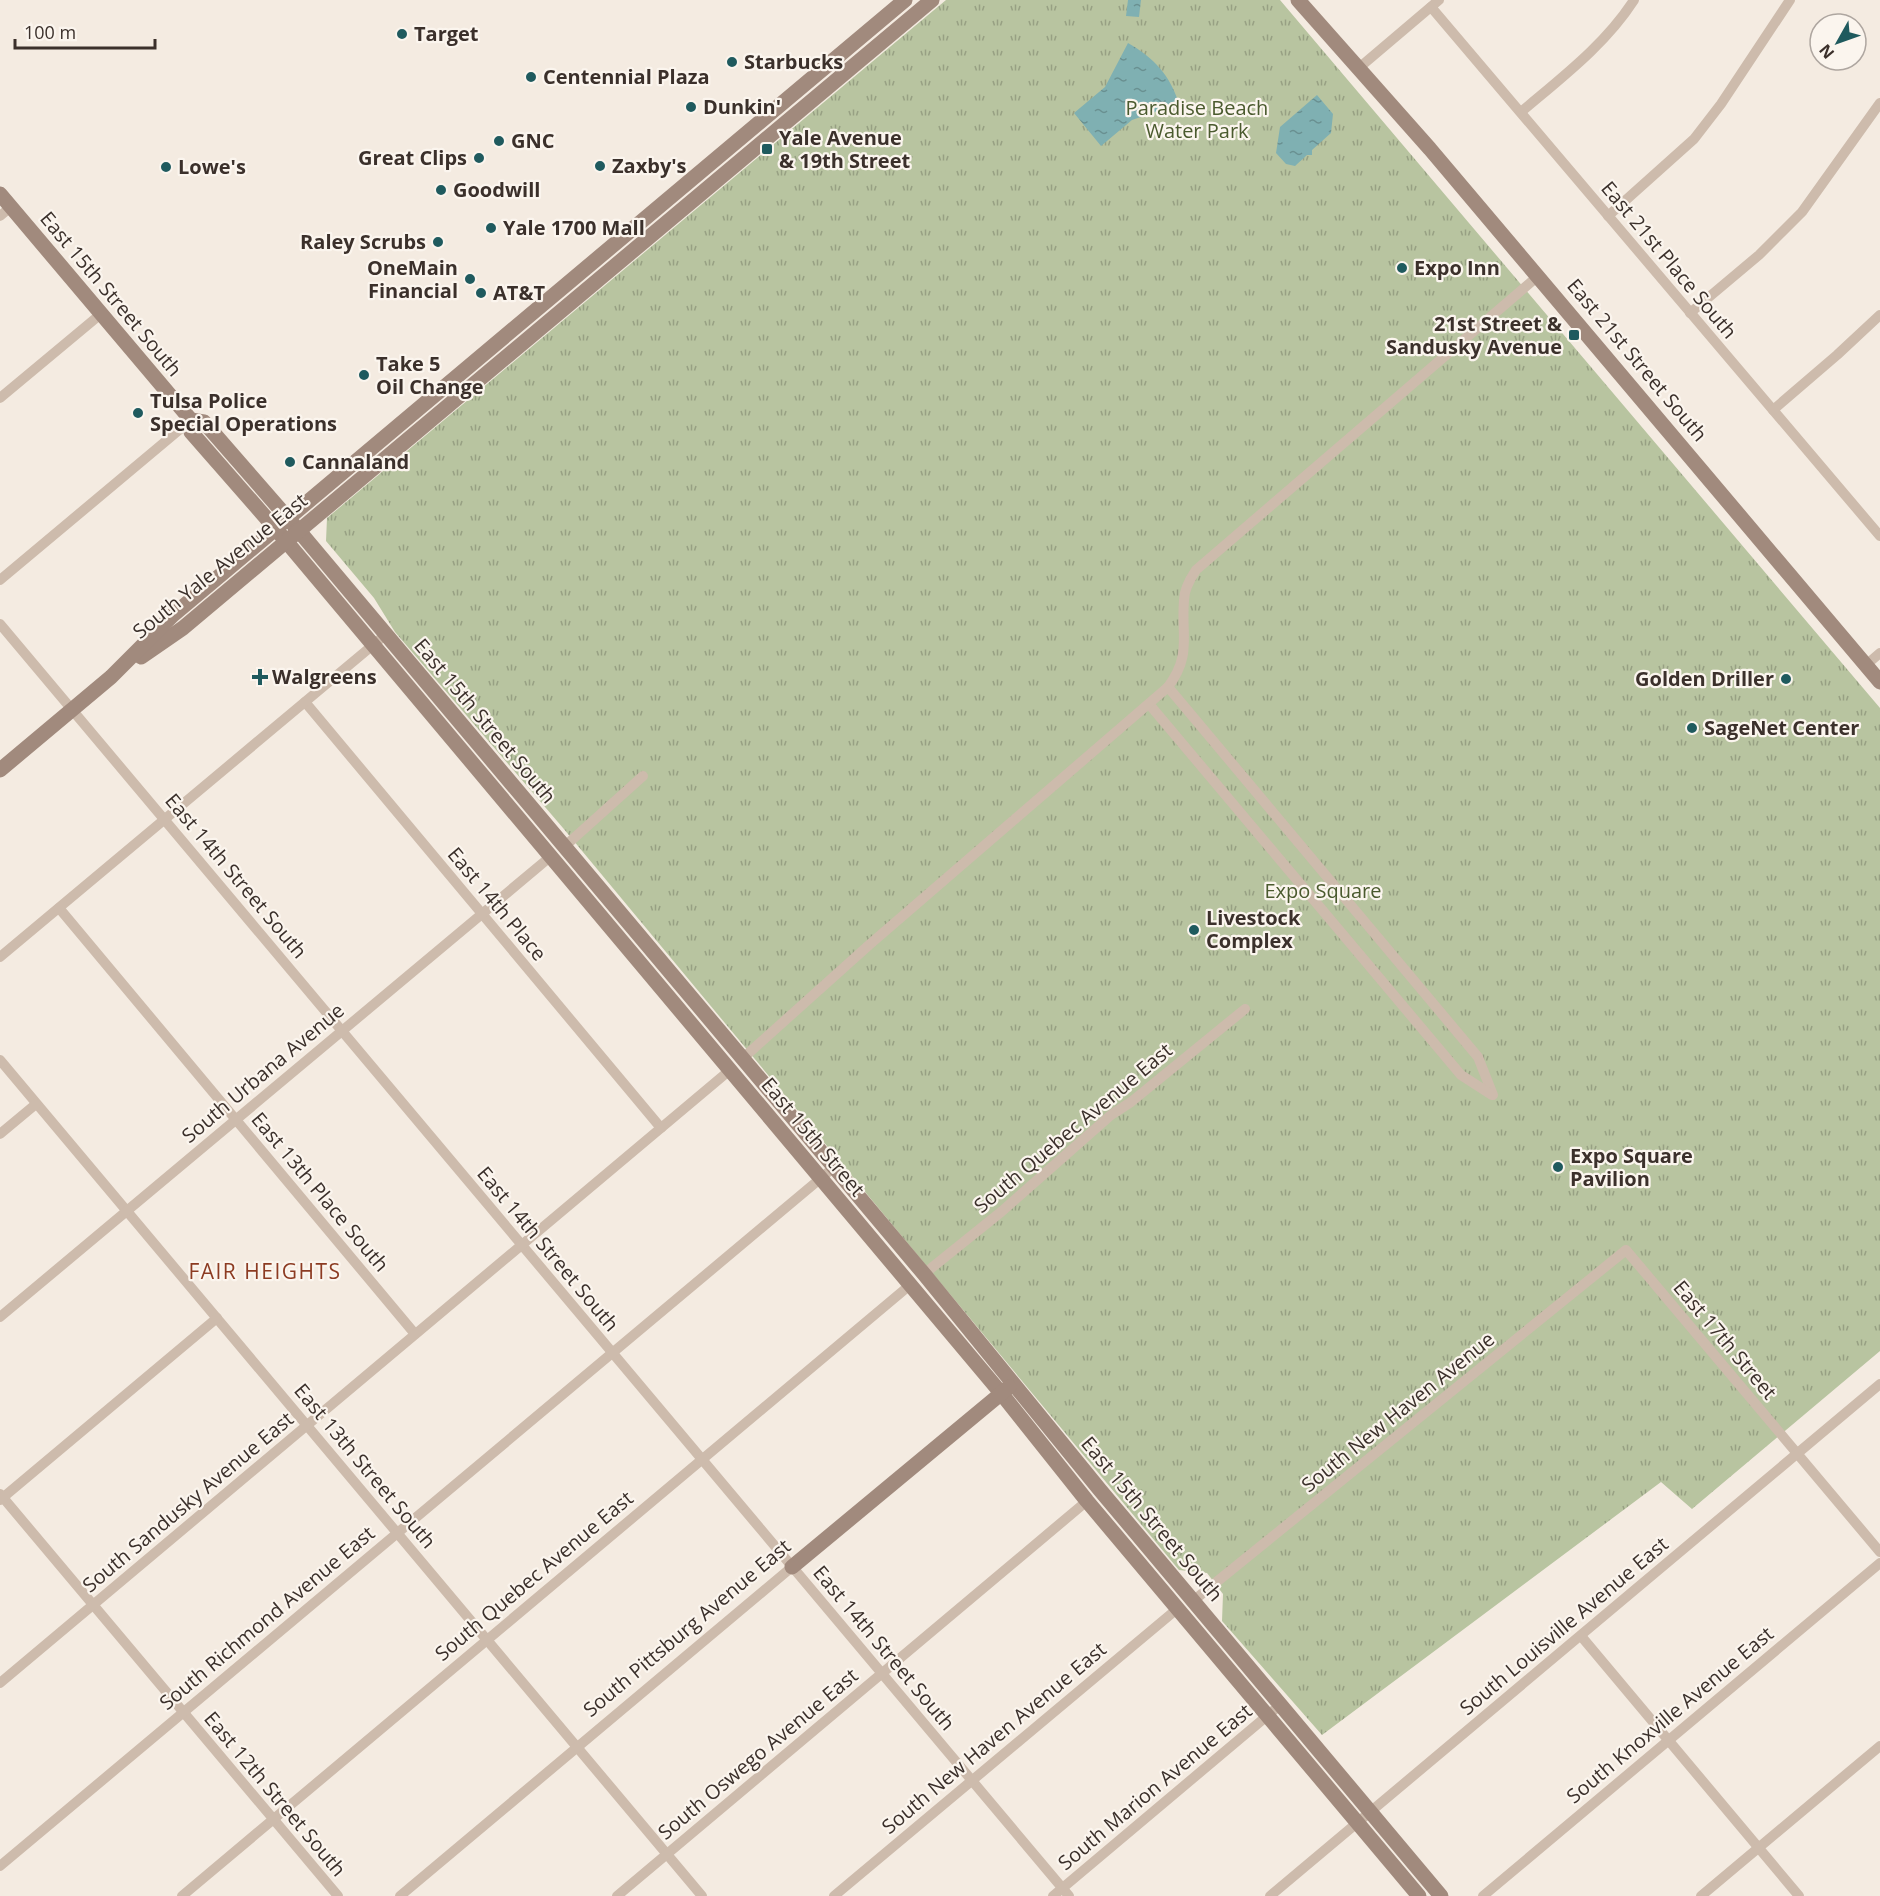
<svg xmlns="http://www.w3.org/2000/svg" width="1880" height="1896" font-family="'Open Sans',sans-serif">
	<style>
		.park { fill: url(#park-tufts) }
		.water { fill: url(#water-ripples) }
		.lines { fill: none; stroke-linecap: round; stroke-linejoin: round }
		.street { stroke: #cdbbac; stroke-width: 10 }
		.secondary { stroke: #a18a7d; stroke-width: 15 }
		.poi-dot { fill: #1f5a5e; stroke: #fbf5ee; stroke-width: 2 }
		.labels { text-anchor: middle; stroke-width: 4.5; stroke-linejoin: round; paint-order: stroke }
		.poi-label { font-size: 20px; font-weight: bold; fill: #3b302b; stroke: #fbf5ee; text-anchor: start }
		.park-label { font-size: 20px; fill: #4a5a2e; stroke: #fbf5ee }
		.street-label { font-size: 20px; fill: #3b302b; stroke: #fbf5ee }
		.neighbourhood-label { font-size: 21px; letter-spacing: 1.5px; fill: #8c3b22; stroke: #fbf5ee }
	</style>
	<defs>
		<pattern id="park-tufts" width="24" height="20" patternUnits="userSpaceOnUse" patternTransform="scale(1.5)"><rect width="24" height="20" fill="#b8c4a0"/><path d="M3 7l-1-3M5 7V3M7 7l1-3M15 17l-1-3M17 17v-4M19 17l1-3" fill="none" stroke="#97a083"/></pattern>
		<pattern id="water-ripples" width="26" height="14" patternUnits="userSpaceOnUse" patternTransform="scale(1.5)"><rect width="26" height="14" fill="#7fb0b2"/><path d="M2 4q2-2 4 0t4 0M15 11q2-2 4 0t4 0" fill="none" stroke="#699091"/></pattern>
	</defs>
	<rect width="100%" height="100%" fill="#f4ebe1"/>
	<polygon class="park" points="946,0 1280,0 1880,708 1880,1351 1692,1509 1661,1482 1322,1735 1222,1621 1223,1594 1207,1573 1179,1570 563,828 395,632 374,598 326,541 327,518"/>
	<g class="water">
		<polygon points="1128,0 1141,0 1139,17 1126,16"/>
		<path d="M 1128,43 C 1153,57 1171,76 1179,104 L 1132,120 L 1101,146 L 1074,113 L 1105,87 Z"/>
		<polygon points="1317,95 1333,114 1331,133 1312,150 1312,155 1307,155 1295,166 1286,164 1276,153 1280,127"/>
	</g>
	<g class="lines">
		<g class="street">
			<polyline points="1431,7 1880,536"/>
			<polyline points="1360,67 1439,0"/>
			<path d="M 1521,112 C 1561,78 1605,45 1634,0"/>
			<polyline points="0,216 11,207"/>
			<polyline points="1608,216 1694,139 1721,104 1790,0"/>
			<polyline points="1690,313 1759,255 1802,212 1880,103"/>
			<polyline points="0,398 102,313"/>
			<polyline points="1773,410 1837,355 1880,315"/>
			<polyline points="0,580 191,420"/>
			<polyline points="0,624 1069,1896"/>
			<polyline points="1866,665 1880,653"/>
			<polyline points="1168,687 1478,1057 1493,1095"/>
			<polyline points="305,702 661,1128"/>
			<polyline points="1149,704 1461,1075 1492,1095"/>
			<polyline points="564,847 643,776"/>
			<polyline points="59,908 415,1334"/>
			<polyline points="0,957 385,635"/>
			<path d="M 742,1059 L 869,945 L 1168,687 C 1192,655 1181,636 1184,600 C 1184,589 1190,579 1196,570 L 1538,276"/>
			<polyline points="0,1060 702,1896"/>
			<polyline points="0,1134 36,1104"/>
			<polyline points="924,1274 1001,1212 1111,1115 1131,1102 1245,1009"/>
			<polyline points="0,1317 550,857"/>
			<polyline points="0,1494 338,1896"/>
			<polyline points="0,1500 217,1318"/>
			<polyline points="1193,1601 1626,1250 1880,1552"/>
			<polyline points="1581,1636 1799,1896"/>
			<polyline points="0,1683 730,1070"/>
			<polyline points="0,1866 833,1168"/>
			<polyline points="182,1896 910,1285"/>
			<polyline points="400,1896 792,1567"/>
			<polyline points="617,1896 1087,1501"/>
			<polyline points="834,1896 1177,1609"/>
			<polyline points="1053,1896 1280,1705"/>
			<polyline points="1270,1896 1880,1384"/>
			<polyline points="1483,1896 1880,1563"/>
			<polyline points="1701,1896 1880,1746"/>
		</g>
		<g class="secondary">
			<polyline points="1298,0 1430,149 1880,682"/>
			<polyline points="0,194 191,420 191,432 275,528 1001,1393 1087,1501 1419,1896"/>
			<polyline points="191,420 204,422 299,531 924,1274 1100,1490 1441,1896"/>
			<polyline points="141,657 183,628 932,0"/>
			<polyline points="0,770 111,677 173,615 905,0"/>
			<polyline points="792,1567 1009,1387"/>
		</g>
	</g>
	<g class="poi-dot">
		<circle cx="402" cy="34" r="6"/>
		<circle cx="732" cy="62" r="6"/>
		<circle cx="531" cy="77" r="6"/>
		<circle cx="691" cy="107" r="6"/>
		<circle cx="499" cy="141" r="6"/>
		<rect x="761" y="143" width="12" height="12" rx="3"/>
		<circle cx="479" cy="158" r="6"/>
		<circle cx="600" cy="166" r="6"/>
		<circle cx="166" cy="167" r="6"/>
		<circle cx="441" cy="190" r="6"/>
		<circle cx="491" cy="228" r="6"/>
		<circle cx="438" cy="242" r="6"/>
		<circle cx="1402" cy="268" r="6"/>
		<circle cx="470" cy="279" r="6"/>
		<circle cx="481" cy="293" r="6"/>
		<rect x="1568" y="329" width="12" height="12" rx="3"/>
		<circle cx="364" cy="375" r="6"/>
		<circle cx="138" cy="413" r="6"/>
		<circle cx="290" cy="462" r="6"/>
		<path d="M257 668h6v6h6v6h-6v6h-6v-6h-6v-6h6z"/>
		<circle cx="1786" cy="679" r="6"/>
		<circle cx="1692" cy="728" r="6"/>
		<circle cx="1194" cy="930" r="6"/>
		<circle cx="1558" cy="1167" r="6"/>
	</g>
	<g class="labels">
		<g class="poi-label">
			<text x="414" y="41">Target</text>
			<text x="744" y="69">Starbucks</text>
			<text x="543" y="84">Centennial Plaza</text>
			<text x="703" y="114">Dunkin'</text>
			<text x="779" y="145">Yale Avenue<tspan x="779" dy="23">&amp; 19th Street</tspan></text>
			<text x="511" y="148">GNC</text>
			<text x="467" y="165" text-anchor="end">Great Clips</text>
			<text x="612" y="173">Zaxby's</text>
			<text x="178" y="174">Lowe's</text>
			<text x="453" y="197">Goodwill</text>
			<text x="503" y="235">Yale 1700 Mall</text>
			<text x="426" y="249" text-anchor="end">Raley Scrubs</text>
			<text x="458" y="275" text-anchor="end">OneMain<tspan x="458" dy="23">Financial</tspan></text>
			<text x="1414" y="275">Expo Inn</text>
			<text x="493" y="300">AT&amp;T</text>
			<text x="1562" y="331" text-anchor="end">21st Street &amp;<tspan x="1562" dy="23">Sandusky Avenue</tspan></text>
			<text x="376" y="371">Take 5<tspan x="376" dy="23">Oil Change</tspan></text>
			<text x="150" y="408">Tulsa Police<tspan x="150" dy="23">Special Operations</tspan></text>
			<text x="302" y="469">Cannaland</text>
			<text x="272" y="684">Walgreens</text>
			<text x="1774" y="686" text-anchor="end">Golden Driller</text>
			<text x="1704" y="735">SageNet Center</text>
			<text x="1206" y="925">Livestock<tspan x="1206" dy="23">Complex</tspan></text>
			<text x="1570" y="1163">Expo Square<tspan x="1570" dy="23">Pavilion</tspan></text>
		</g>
		<g class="park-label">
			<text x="1197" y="115">Paradise Beach<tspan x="1197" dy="23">Water Park</tspan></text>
			<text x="1323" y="898">Expo Square</text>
		</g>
		<g class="street-label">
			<text transform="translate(1669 260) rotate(50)" y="7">East 21st Place South</text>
			<text transform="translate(111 294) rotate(50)" y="7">East 15th Street South</text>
			<text transform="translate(1637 360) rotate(50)" y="7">East 21st Street South</text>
			<text transform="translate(220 566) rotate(-39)" y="7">South Yale Avenue East</text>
			<text transform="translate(485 721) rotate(50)" y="7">East 15th Street South</text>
			<text transform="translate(236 876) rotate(50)" y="7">East 14th Street South</text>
			<text transform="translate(497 904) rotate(50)" y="7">East 14th Place</text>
			<text transform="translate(263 1073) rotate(-40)" y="7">South Urbana Avenue</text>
			<text transform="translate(1073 1128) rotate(-40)" y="7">South Quebec Avenue East</text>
			<text transform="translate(813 1137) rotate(50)" y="7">East 15th Street</text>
			<text transform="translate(320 1192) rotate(50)" y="7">East 13th Place South</text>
			<text transform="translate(548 1249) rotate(50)" y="7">East 14th Street South</text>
			<text transform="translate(1725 1340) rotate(50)" y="7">East 17th Street</text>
			<text transform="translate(1398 1412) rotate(-39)" y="7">South New Haven Avenue</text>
			<text transform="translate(365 1466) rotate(50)" y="7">East 13th Street South</text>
			<text transform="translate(188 1502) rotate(-40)" y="7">South Sandusky Avenue East</text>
			<text transform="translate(1152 1519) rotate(50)" y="7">East 15th Street South</text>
			<text transform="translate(534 1576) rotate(-40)" y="7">South Quebec Avenue East</text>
			<text transform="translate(267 1618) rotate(-40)" y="7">South Richmond Avenue East</text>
			<text transform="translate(1564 1626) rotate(-40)" y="7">South Louisville Avenue East</text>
			<text transform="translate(687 1628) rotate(-40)" y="7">South Pittsburg Avenue East</text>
			<text transform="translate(884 1648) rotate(50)" y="7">East 14th Street South</text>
			<text transform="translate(1670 1715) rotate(-40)" y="7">South Knoxville Avenue East</text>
			<text transform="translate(994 1738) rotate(-40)" y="7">South New Haven Avenue East</text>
			<text transform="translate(758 1754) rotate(-40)" y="7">South Oswego Avenue East</text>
			<text transform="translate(1155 1787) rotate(-40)" y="7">South Marion Avenue East</text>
			<text transform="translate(275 1794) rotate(50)" y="7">East 12th Street South</text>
		</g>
		<g class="neighbourhood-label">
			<text x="265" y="1279">FAIR HEIGHTS</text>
		</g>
	</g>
	<g transform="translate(1838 42) rotate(230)"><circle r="28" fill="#fbf5ee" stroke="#aea6a0" stroke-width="1.5"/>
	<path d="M0-4.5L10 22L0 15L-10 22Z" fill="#1f5a5e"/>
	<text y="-9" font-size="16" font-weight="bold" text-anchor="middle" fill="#3b302b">N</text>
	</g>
	<path d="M15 39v9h140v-9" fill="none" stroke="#3b302b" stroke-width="3"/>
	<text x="24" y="39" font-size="18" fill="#3b302b" stroke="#fbf5ee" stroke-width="4.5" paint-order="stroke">100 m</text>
</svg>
